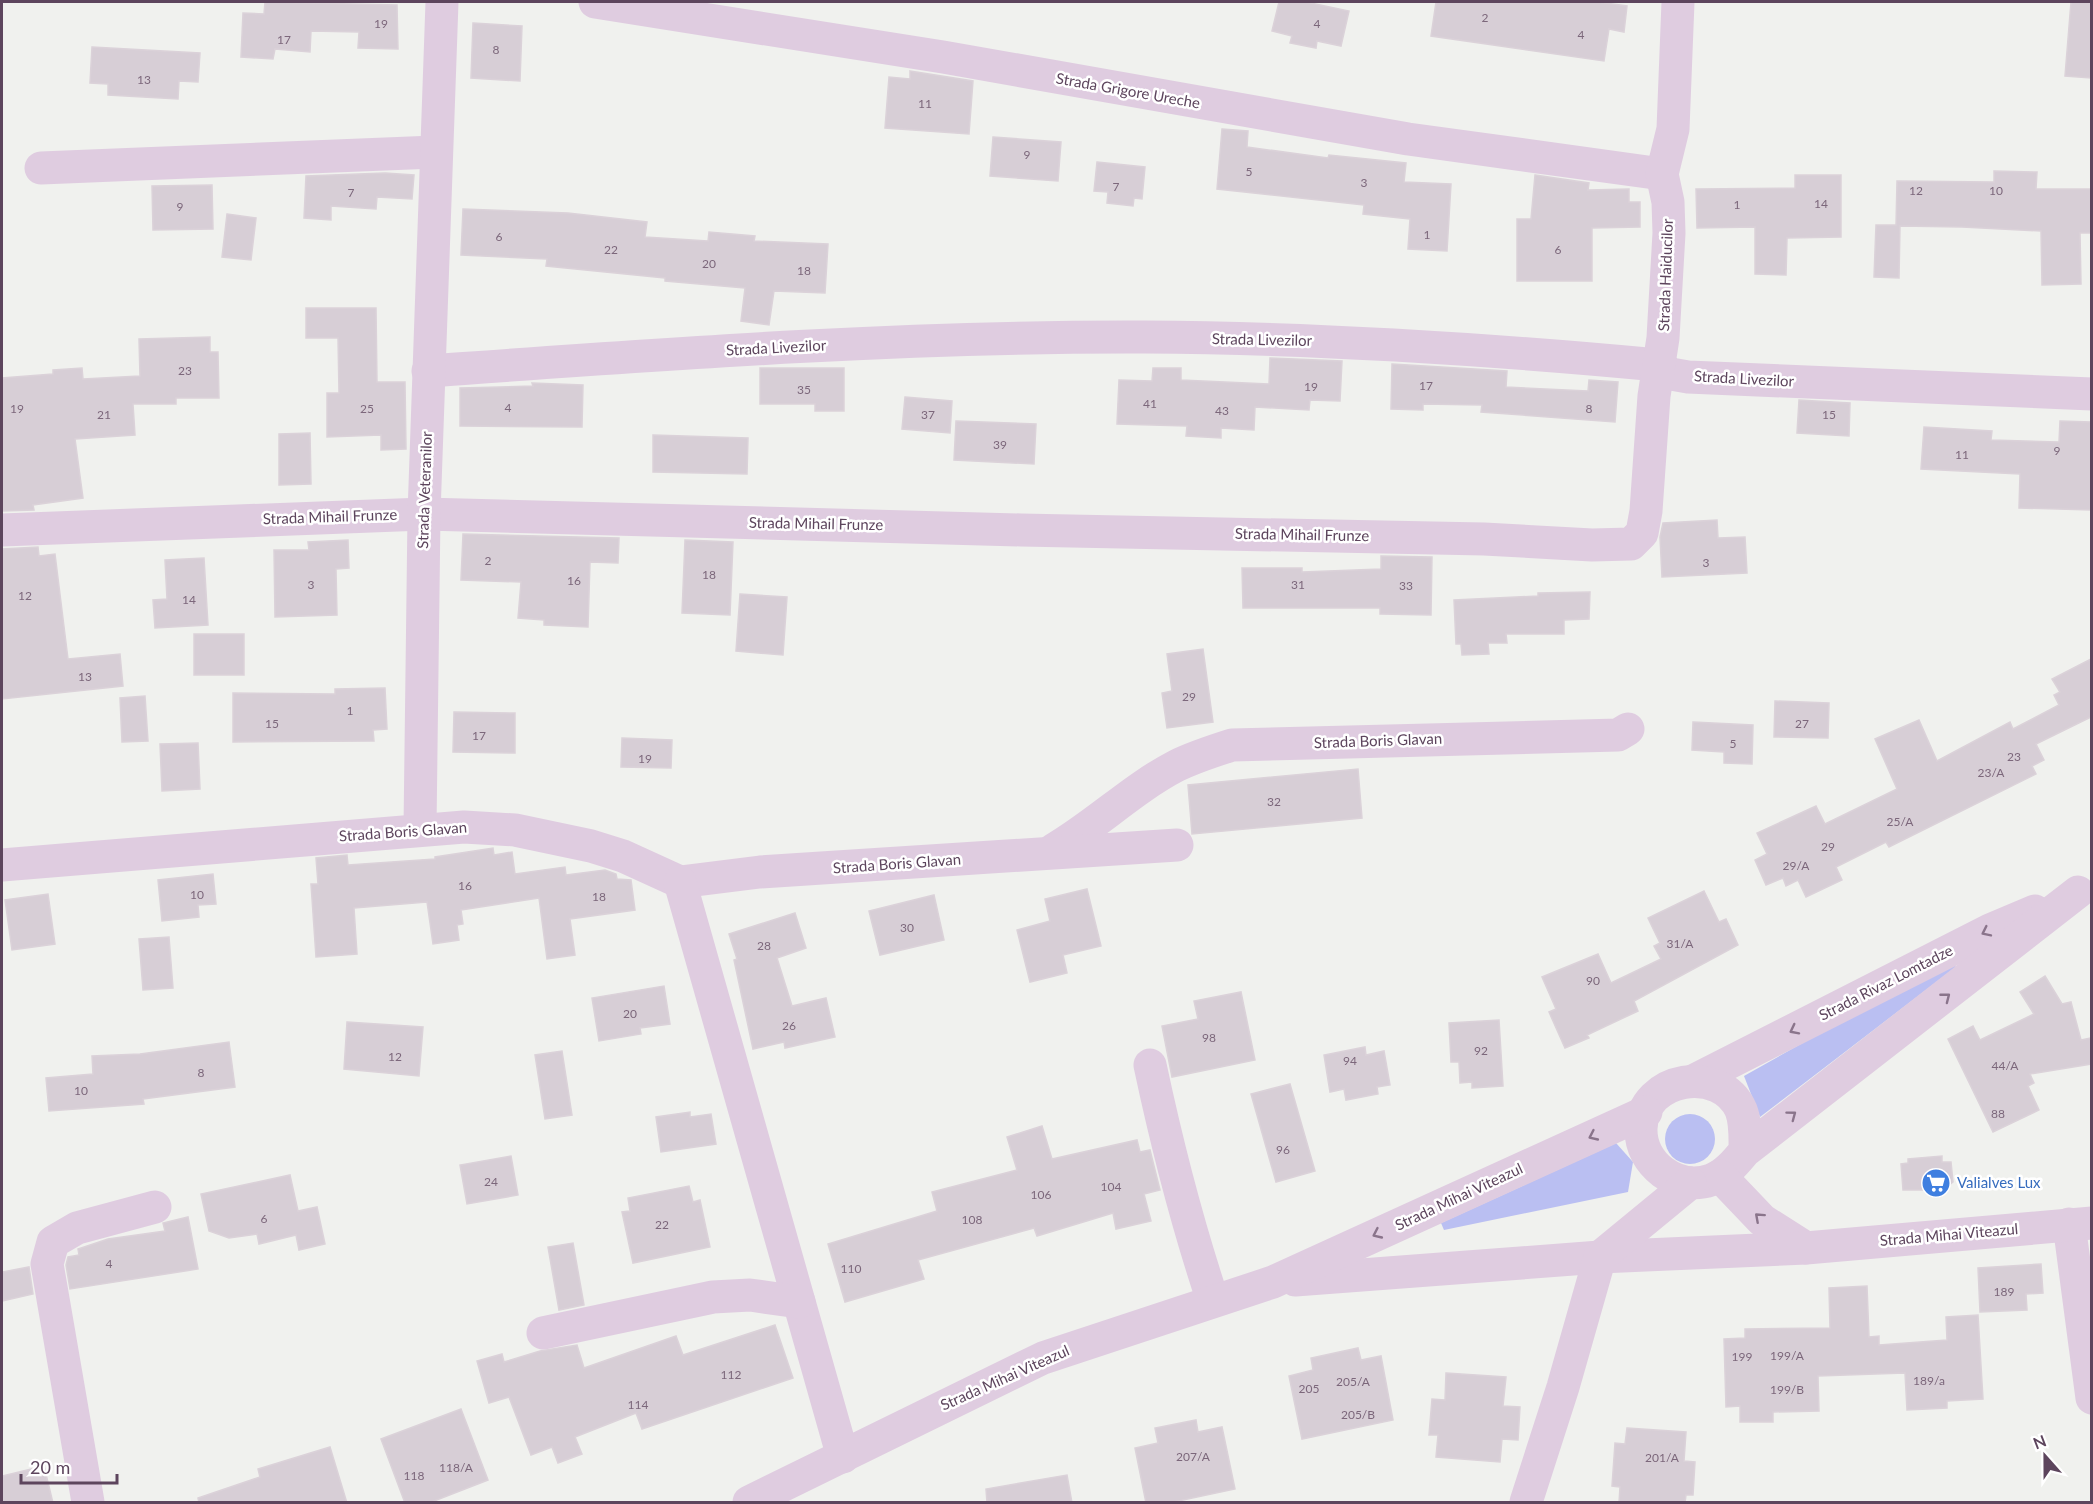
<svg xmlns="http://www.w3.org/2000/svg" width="2093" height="1504" font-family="Lato,sans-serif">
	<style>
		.green { fill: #babff2 }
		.building { fill: #d7ced6; stroke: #dbd2d9; stroke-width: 1.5 }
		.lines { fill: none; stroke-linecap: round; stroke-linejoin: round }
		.minor { stroke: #dfcce0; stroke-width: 33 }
		.oneway { stroke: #8a748b }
		.labels { text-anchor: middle; stroke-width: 5; stroke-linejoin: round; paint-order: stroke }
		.number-label { font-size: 12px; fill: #7c677b }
		.street-label { font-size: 15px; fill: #5d455d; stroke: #fff }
		.shop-label { font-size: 15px; fill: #366cbe; stroke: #fff; text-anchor: start }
	</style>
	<rect width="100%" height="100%" fill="#f0f1ee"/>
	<g class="green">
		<polygon points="1950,960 1956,967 1760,1117 1744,1076"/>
		<circle cx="1690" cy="1139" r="25"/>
		<polygon points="1616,1143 1633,1162 1628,1192 1444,1230 1441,1223"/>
	</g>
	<g class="building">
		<polygon points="265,2 397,5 398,49 358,48 359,32 311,31 310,52 275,49 273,59 241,57 243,13 264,14"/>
		<polygon points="1279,2 1306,2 1349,11 1341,46 1317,41 1316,48 1290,43 1292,36 1272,31"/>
		<polygon points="1436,2 1598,2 1627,6 1624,32 1609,29 1604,61 1431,36"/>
		<polygon points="2071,2 2091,2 2091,78 2065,76"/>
		<polygon points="473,23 522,26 520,81 471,78"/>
		<polygon points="92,47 200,53 198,82 179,81 178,99 108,95 108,84 90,83"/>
		<polygon points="910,71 973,81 969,134 885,128 889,77 910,79"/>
		<polygon points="1222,129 1248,131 1247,147 1328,158 1329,155 1406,163 1404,182 1451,184 1447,251 1408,249 1410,219 1363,214 1364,205 1217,189"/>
		<polygon points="993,137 1061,142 1058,181 990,176"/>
		<polygon points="1097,162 1145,167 1142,199 1134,198 1133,206 1107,203 1108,192 1094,191"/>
		<polygon points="1994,171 2037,172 2036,189 2091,189 2091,233 2080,233 2081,284 2042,285 2041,231 1962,227 1900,226 1899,278 1874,277 1876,225 1896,225 1897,181 1994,182"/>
		<polygon points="385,173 414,175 412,199 377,197 376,209 331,206 331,220 304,218 306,176"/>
		<polygon points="1535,175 1589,183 1588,190 1629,189 1629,202 1640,202 1640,227 1592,228 1592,281 1517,281 1517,219 1531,219"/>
		<polygon points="1795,175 1841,175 1841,237 1787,238 1786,275 1755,274 1755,227 1697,228 1696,189 1795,188"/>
		<polygon points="212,185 213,229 153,230 152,186"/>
		<polygon points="463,209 568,213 647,222 645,237 708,241 709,232 755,236 754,241 828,244 825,293 774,291 769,325 741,321 745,288 665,281 665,278 546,266 547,259 461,255"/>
		<polygon points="227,214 256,218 251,260 222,257"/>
		<polygon points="306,308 376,308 377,382 405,382 406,449 381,450 381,435 327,437 327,393 339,393 338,338 306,338"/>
		<polygon points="210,337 210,352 218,352 219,398 176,398 176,404 133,404 135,435 75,439 83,498 33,505 34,510 2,511 2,378 53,374 53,370 82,368 83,379 140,376 139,339"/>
		<polygon points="1270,358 1342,361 1340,401 1310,400 1309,410 1255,407 1254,430 1221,428 1221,438 1186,436 1187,426 1117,424 1119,380 1152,381 1153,368 1181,368 1181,380 1269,384"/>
		<polygon points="1392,364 1507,371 1506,387 1588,391 1589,380 1618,382 1615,422 1481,412 1482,405 1423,404 1423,410 1391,409"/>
		<polygon points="760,368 844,368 844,411 815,411 815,404 760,404"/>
		<polygon points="532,383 583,385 582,427 460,426 460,388 533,386"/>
		<polygon points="905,397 952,401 950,433 902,429"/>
		<polygon points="1799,400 1850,403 1849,436 1797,433"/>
		<polygon points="956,421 1036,424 1034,464 954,460"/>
		<polygon points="2060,421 2091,422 2091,510 2019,508 2020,474 1921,469 1924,427 1992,431 1991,440 2059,442"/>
		<polygon points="310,433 311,484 279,485 279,434"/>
		<polygon points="653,435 748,438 747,474 653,472"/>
		<polygon points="1717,520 1718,538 1745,537 1747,573 1662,577 1660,537 1663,523"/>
		<polygon points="463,534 619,538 618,563 590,562 588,627 544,625 544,620 518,618 521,582 461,580"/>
		<polygon points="348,540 349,568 336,569 337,615 275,617 274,550 309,550 308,542"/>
		<polygon points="685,540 733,542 730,615 682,613"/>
		<polygon points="38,547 39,556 55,554 68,659 120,654 123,686 2,699 2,549"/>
		<polygon points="1381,556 1432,557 1431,615 1380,614 1380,608 1243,608 1242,568 1302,568 1302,572 1381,569"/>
		<polygon points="204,558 208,625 155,628 153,600 167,599 165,560"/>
		<polygon points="1590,592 1589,619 1564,620 1564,634 1506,634 1507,643 1488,643 1489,654 1462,655 1461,644 1456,644 1454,600 1538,596 1538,593"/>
		<polygon points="740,594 787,597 783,655 736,651"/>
		<rect x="194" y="634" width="50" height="41"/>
		<polygon points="1203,649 1213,722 1167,728 1162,693 1172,691 1167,654"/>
		<polygon points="2091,659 2091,717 2036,744 2044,760 2032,766 2036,774 1889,847 1886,842 1836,867 1842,880 1806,897 1798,880 1786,886 1783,878 1766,885 1755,860 1767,854 1757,833 1816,806 1825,824 1897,789 1875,739 1919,720 1937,761 2010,722 2013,729 2059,705 2054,695 2060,692 2052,679"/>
		<polygon points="385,688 387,729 373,730 374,741 233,742 233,693 335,694 335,689"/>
		<polygon points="145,696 148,741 122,742 120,698"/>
		<polygon points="1775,701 1829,703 1828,738 1774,737"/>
		<polygon points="454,712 515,713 515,753 453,752"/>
		<polygon points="1693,722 1753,725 1752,764 1724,763 1724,752 1692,750"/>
		<polygon points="622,738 672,740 671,768 621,767"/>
		<polygon points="198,743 200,789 162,791 160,744"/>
		<polygon points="1358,769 1362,818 1192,834 1188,785"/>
		<polygon points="493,848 494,855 512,852 515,874 565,867 566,875 605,870 616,874 617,879 631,880 635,910 570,919 575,955 547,959 539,898 461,910 463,924 457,925 459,940 433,944 427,902 354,908 357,954 316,957 311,884 318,884 316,858 347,855 348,865 435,859 435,857"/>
		<polygon points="213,874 216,904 198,905 199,917 162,921 158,880"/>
		<polygon points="1087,889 1101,946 1063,955 1067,973 1030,982 1017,930 1050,921 1045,899"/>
		<polygon points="1704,891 1719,922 1726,919 1738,945 1634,1001 1638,1011 1587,1035 1589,1038 1565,1048 1549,1012 1556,1009 1542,977 1598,954 1611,983 1661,959 1654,946 1660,943 1648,918"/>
		<polygon points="48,894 55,944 12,950 5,900"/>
		<polygon points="934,895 944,940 880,955 869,911"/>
		<polygon points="795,913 806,948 777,958 792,1006 826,998 835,1037 785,1048 784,1042 753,1049 734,960 737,959 729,934"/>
		<polygon points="169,937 173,988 143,990 139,939"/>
		<polygon points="2045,976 2062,1004 2071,1002 2081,1040 2091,1038 2091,1064 2030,1074 2034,1083 2028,1086 2039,1110 1993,1132 1948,1039 1973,1026 1980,1040 2034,1014 2020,992"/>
		<polygon points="664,986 670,1024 640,1028 641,1034 599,1041 592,998"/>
		<polygon points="1241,992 1255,1060 1172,1077 1162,1026 1198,1019 1194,1001"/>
		<polygon points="1499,1020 1503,1086 1472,1088 1472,1082 1460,1083 1459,1062 1451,1062 1449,1023"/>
		<polygon points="347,1022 423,1027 419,1076 344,1069"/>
		<polygon points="229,1042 235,1087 143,1099 144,1104 49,1111 46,1078 93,1074 92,1056 140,1054"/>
		<polygon points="1365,1047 1366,1055 1384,1051 1390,1085 1377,1087 1378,1094 1346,1100 1344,1089 1330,1092 1324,1055"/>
		<polygon points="562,1051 572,1115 545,1119 535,1055"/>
		<polygon points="1290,1084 1315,1171 1276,1182 1251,1094"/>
		<polygon points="690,1112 690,1117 711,1114 716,1144 661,1152 656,1117"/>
		<polygon points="1042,1126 1052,1159 1137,1140 1140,1152 1150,1150 1160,1190 1144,1194 1151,1221 1116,1229 1113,1213 1037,1236 1034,1228 918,1260 924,1279 845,1302 828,1244 937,1211 932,1192 1017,1170 1007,1137"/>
		<polygon points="511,1156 518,1195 467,1204 460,1165"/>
		<polygon points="1942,1156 1942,1162 1951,1162 1953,1182 1943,1190 1903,1190 1901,1164 1908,1163 1908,1159"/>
		<polygon points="290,1175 298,1211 317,1207 325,1244 299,1250 296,1235 259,1244 257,1234 229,1238 209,1231 201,1194"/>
		<polygon points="689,1186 693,1202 700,1200 710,1247 633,1263 622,1212 630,1211 628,1198"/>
		<polygon points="188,1217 198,1269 70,1289 66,1265 68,1257 79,1255 78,1249 108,1239 165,1231 163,1223"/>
		<polygon points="573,1243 584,1305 559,1310 548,1247"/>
		<polygon points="2041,1264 2043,1293 2026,1294 2027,1310 1980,1312 1978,1268"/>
		<polygon points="29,1267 33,1294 2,1301 2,1272"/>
		<polygon points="1867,1286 1869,1337 1879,1336 1879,1345 1947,1340 1946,1317 1978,1315 1983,1399 1947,1401 1947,1408 1907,1410 1905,1373 1818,1376 1819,1411 1773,1412 1773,1422 1740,1422 1740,1406 1726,1407 1724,1339 1745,1338 1745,1329 1830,1328 1829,1288"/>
		<polygon points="775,1325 793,1378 642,1429 636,1413 575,1437 582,1454 558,1463 552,1447 531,1455 509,1397 489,1403 477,1361 502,1354 504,1362 540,1351 577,1345 584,1368 676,1336 683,1355"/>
		<polygon points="1358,1348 1361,1360 1381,1356 1393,1420 1302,1439 1289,1376 1313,1370 1311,1358"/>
		<polygon points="1446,1373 1506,1377 1503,1406 1520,1407 1518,1440 1502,1439 1500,1462 1436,1457 1438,1435 1429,1435 1432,1399 1445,1400"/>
		<polygon points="461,1409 488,1480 429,1503 405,1503 381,1439"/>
		<polygon points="1196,1420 1198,1432 1222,1427 1235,1489 1169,1503 1146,1503 1135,1448 1158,1443 1155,1428"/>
		<polygon points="1627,1428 1686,1432 1684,1461 1695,1462 1693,1495 1686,1495 1685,1503 1619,1503 1620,1487 1612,1486 1615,1443 1625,1444"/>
		<polygon points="330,1447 347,1503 199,1503 198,1498 260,1477 258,1469"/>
		<polygon points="44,1466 53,1503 2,1503 2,1476"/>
		<polygon points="1067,1475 1072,1503 987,1503 986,1489"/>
	</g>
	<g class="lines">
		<g class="minor">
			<polyline points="595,2 943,57 1408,139 1662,174"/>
			<polyline points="41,168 435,152"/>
			<path d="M 428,371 C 667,354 906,336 1145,337 C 1317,338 1487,349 1658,365 L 1671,374 L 1688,377 L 2092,394"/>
			<polyline points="2,530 424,514 1021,530 1484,539 1592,545 1631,544 1642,533 1646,511 1654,396 1663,338 1669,233 1668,202 1662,174 1673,129 1678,2"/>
			<polyline points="420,828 424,514 442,2"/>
			<path d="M 1053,850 C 1096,825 1132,789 1176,766 C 1194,757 1213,751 1232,745 L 1618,735 L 1628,729"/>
			<polyline points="2,865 464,827 515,830 591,846 623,856 680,882 760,872 1177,845"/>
			<polyline points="680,882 843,1457"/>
			<path d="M 1150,1065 C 1167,1145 1187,1223 1213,1301"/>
			<polyline points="1695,1080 1990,930 2035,911"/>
			<path d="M 1745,1151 C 1745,1137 1746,1123 1741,1110 C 1721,1064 1642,1076 1641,1129 C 1640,1164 1677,1192 1711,1180 C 1725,1175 1735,1163 1745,1151 L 2078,892"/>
			<polyline points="1720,1176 1762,1220 1806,1248"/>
			<polyline points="2069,1224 2092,1398"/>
			<polyline points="1295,1280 1600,1257 1806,1248 2092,1223"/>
			<polyline points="543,1333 713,1297 750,1295 799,1302"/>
			<polyline points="88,1502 47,1264 53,1242 77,1228 155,1207"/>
			<polyline points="749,1502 1043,1358 1273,1282 1646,1112"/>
			<polyline points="1526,1502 1563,1387 1600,1257 1690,1183"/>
		</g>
	</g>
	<defs><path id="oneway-chevron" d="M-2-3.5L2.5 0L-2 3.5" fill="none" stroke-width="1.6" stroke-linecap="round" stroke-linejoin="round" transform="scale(1.5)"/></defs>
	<g class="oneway">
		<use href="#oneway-chevron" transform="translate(1986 932) rotate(154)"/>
		<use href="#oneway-chevron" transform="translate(1946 997) rotate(-38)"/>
		<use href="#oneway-chevron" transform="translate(1794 1030) rotate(153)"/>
		<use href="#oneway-chevron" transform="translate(1792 1115) rotate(-37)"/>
		<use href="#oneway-chevron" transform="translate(1593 1136) rotate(155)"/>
		<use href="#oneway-chevron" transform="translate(1759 1217) rotate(-138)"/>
		<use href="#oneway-chevron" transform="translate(1377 1234) rotate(155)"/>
	</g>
	<defs>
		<g id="supermarket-disc" transform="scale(1.5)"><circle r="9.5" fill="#3f7fe0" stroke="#fff"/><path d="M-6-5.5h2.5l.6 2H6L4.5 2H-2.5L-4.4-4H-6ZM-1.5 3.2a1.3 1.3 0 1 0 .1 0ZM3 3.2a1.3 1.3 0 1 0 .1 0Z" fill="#fff"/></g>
	</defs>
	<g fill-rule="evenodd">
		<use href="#supermarket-disc" x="1936" y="1183"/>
	</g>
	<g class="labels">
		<g class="number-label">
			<text x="1485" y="22">2</text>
			<text x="381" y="28">19</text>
			<text x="1317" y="28">4</text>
			<text x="1581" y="39">4</text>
			<text x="284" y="44">17</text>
			<text x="496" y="54">8</text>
			<text x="144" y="84">13</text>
			<text x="925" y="108">11</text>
			<text x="1027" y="159">9</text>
			<text x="1249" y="176">5</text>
			<text x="1364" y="187">3</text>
			<text x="1116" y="191">7</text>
			<text x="1916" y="195">12</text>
			<text x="1996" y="195">10</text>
			<text x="351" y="197">7</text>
			<text x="1821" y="208">14</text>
			<text x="1737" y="209">1</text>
			<text x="180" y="211">9</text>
			<text x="1427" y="239">1</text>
			<text x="499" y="241">6</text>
			<text x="611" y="254">22</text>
			<text x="1558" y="254">6</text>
			<text x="709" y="268">20</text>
			<text x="804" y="275">18</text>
			<text x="185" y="375">23</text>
			<text x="1426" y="390">17</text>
			<text x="1311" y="391">19</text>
			<text x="804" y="394">35</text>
			<text x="1150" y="408">41</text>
			<text x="508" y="412">4</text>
			<text x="17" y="413">19</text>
			<text x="367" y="413">25</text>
			<text x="1589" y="413">8</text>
			<text x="1222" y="415">43</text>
			<text x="104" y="419">21</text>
			<text x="928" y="419">37</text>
			<text x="1829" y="419">15</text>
			<text x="1000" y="449">39</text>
			<text x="2057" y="455">9</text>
			<text x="1962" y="459">11</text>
			<text x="488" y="565">2</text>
			<text x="1706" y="567">3</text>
			<text x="709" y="579">18</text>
			<text x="574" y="585">16</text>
			<text x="311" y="589">3</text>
			<text x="1298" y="589">31</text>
			<text x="1406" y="590">33</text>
			<text x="25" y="600">12</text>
			<text x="189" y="604">14</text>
			<text x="85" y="681">13</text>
			<text x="1189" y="701">29</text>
			<text x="350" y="715">1</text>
			<text x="272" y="728">15</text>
			<text x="1802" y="728">27</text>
			<text x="479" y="740">17</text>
			<text x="1733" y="748">5</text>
			<text x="2014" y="761">23</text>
			<text x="645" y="763">19</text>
			<text x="1991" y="777">23/A</text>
			<text x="1274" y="806">32</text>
			<text x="1900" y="826">25/A</text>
			<text x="1828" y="851">29</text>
			<text x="1796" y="870">29/A</text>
			<text x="465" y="890">16</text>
			<text x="197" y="899">10</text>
			<text x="599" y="901">18</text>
			<text x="907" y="932">30</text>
			<text x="1680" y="948">31/A</text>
			<text x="764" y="950">28</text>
			<text x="1593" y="985">90</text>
			<text x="630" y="1018">20</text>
			<text x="789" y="1030">26</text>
			<text x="1209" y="1042">98</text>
			<text x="1481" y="1055">92</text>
			<text x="395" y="1061">12</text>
			<text x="1350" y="1065">94</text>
			<text x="2005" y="1070">44/A</text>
			<text x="201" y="1077">8</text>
			<text x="81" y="1095">10</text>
			<text x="1998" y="1118">88</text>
			<text x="1283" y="1154">96</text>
			<text x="491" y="1186">24</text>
			<text x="1111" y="1191">104</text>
			<text x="1041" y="1199">106</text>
			<text x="264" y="1223">6</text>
			<text x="972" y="1224">108</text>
			<text x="662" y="1229">22</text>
			<text x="109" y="1268">4</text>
			<text x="851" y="1273">110</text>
			<text x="2004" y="1296">189</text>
			<text x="1787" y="1360">199/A</text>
			<text x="1742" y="1361">199</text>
			<text x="731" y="1379">112</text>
			<text x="1929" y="1385">189/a</text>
			<text x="1353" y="1386">205/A</text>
			<text x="1309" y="1393">205</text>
			<text x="1787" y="1394">199/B</text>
			<text x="638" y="1409">114</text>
			<text x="1358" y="1419">205/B</text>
			<text x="1193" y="1461">207/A</text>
			<text x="1662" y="1462">201/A</text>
			<text x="456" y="1472">118/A</text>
			<text x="414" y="1480">118</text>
		</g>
		<g class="street-label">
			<text transform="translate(1128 91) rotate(10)" y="5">Strada Grigore Ureche</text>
			<text transform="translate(1666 275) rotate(-88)" y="5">Strada Haiducilor</text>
			<text transform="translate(1262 340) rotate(1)" y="5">Strada Livezilor</text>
			<text transform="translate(776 348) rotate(-3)" y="5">Strada Livezilor</text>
			<text transform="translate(1744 379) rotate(3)" y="5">Strada Livezilor</text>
			<text transform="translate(425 490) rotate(-88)" y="5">Strada Veteranilor</text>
			<text transform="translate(330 517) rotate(-2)" y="5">Strada Mihail Frunze</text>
			<text transform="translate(816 524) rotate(1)" y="5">Strada Mihail Frunze</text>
			<text transform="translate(1302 535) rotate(1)" y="5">Strada Mihail Frunze</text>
			<text transform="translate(1378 741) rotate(-2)" y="5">Strada Boris Glavan</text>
			<text transform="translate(403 832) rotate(-4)" y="5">Strada Boris Glavan</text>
			<text transform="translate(897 864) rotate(-4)" y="5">Strada Boris Glavan</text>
			<text transform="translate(1886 983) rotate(-27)" y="5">Strada Rivaz Lomtadze</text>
			<text transform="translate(1459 1197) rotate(-25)" y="5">Strada Mihai Viteazul</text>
			<text transform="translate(1949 1235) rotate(-5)" y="5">Strada Mihai Viteazul</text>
			<text transform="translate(1005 1378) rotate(-24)" y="5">Strada Mihai Viteazul</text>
		</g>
		<g class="shop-label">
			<text x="1957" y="1188">Valialves Lux</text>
		</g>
	</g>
	<rect width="2093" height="1504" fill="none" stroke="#5d455d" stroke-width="6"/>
	<g transform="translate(2045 1456) rotate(339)" stroke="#ffffff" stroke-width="4.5" paint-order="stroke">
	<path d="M0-4.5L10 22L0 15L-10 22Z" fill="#5d455d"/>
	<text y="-9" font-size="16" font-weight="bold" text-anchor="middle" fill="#5d455d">N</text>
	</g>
	<path d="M21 1474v9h96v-9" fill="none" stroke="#5d455d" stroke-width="3"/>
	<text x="30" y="1474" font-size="18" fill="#5d455d" stroke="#ffffff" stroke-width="4.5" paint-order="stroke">20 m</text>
</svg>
